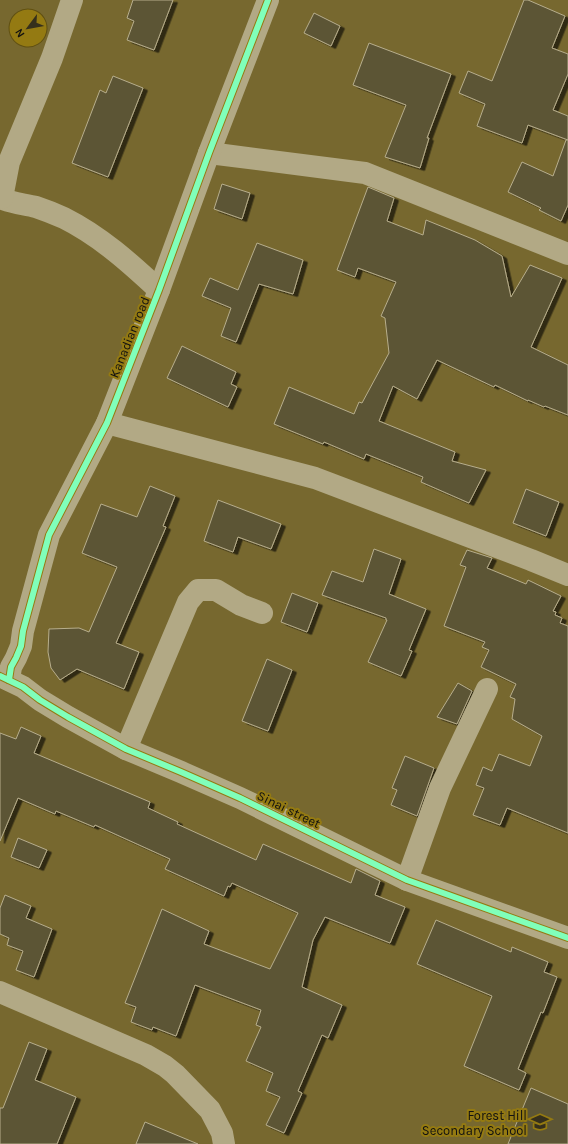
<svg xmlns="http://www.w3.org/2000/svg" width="568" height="1144" font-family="Karla,sans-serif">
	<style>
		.building { fill: #5c5436; stroke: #b7ae8c; filter: url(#shadow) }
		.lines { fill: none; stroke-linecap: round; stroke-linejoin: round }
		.minor { stroke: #b2a985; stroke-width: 22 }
		.cycleway-casing { stroke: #947a12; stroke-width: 8 }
		.cycleway { stroke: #80ffba; stroke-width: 6 }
		.labels { text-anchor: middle; stroke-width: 4; stroke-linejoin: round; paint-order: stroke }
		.street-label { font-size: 13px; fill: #111; stroke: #947a12 }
		.poi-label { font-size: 13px; fill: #111; stroke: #947a12; text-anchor: end }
	</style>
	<defs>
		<filter id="shadow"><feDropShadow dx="4.5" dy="2.5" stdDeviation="0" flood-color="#0009"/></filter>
	</defs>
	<rect width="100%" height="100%" fill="#77682f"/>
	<g class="building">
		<polygon points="133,0 173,0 154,50 127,40 134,21 127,18"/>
		<polygon points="524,0 528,0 565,16 552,48 568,54 568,74 553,110 568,116 568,140 528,125 522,143 477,126 485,104 459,93 468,71 492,81"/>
		<polygon points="314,13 340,26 331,46 304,33"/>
		<polygon points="369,43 451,74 427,138 429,138 420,168 385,157 406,105 353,85"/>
		<polygon points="113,76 143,88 108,177 72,163 100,90 106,93"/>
		<polygon points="566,140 568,140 568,205 561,221 539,210 541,208 508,192 522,162 553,176"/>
		<polygon points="222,184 250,193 242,219 214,209"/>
		<polygon points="368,187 394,198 387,221 423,235 426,220 475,240 502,256 511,297 530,265 562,278 531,347 568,365 568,415 545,406 544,407 528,400 528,401 495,385 494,387 437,360 417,399 393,386 379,421 455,452 452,461 486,470 469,503 421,482 423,477 366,454 364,459 324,442 323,444 274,424 289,387 354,414 359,402 362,403 389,353 385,318 381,316 396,282 358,268 355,277 337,270"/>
		<polygon points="257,243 303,260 293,294 259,284 236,342 221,336 231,308 202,296 210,278 238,290"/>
		<polygon points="182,346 236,372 231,384 237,387 228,407 167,378"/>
		<polygon points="150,486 175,496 163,526 166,527 116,643 139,652 124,689 77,669 60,680 51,668 48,652 49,629 79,628 89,632 117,567 82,553 101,504 137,517"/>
		<polygon points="526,489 559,502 546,536 513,523"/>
		<polygon points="218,500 281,524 271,549 238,537 233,552 204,541"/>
		<polygon points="374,549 401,559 389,594 426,609 409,650 412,651 401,676 368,662 387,620 386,620 386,618 322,595 332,571 363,582"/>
		<polygon points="467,550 492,558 487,568 526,584 528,580 561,596 553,611 556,612 555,615 562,618 560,623 568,626 568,833 507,808 500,825 473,815 484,788 476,785 483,767 492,771 499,754 530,766 542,736 512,719 515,699 510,697 516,684 481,667 489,650 482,647 485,642 444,626 466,567 460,565"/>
		<polygon points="292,593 318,603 307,632 281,622"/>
		<polygon points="267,659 292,670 268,731 242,721"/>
		<polygon points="458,683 472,691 457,724 437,717"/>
		<polygon points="21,727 41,736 34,753 150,802 148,808 178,822 177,824 256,860 263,844 351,883 356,869 380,881 375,895 405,907 390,943 325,917 313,940 302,987 342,1005 328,1038 322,1035 298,1091 302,1093 284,1133 266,1125 280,1097 266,1091 273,1073 246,1061 261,1027 256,1025 261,1010 195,985 176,1036 153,1027 152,1030 131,1022 136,1007 125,1003 162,909 209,931 204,944 270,969 298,913 232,883 230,887 228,886 224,896 165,869 170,859 95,825 94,827 56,811 55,814 18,798 0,841 0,733 16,739"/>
		<polygon points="405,756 434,768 417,816 391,805 397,790 392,788"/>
		<polygon points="18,838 47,850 39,868 11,857"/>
		<polygon points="5,895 31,906 26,918 52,929 34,977 16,970 23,951 7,945 9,938 0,934 0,908"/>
		<polygon points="436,920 511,952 512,947 548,962 544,972 557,977 543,1013 541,1012 518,1069 526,1073 519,1090 464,1066 492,996 417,964"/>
		<polygon points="29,1042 47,1049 35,1080 76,1097 57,1144 0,1144 0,1108 3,1108"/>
		<polygon points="531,1088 568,1104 568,1144 508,1144"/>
		<polygon points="145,1122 198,1144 136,1144"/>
	</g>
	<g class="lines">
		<g class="minor">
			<polyline points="209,153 365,173 568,254"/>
			<path d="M 0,198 C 11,203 24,204 36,207 C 45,210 55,214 64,218 C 100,236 130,263 159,290"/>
			<polyline points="2,198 9,162 52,58 72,0"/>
			<polyline points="107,423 315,478 531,560 568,575"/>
			<polyline points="0,676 23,687 40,700 68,717 126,749 181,772 240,798 407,880 568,938"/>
			<polyline points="9,680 11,667 16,658 21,646 23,631 49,535 107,423 159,290 209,153 268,0"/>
			<polyline points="126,749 188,602 198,590 216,590 241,605 262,613"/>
			<polyline points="407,880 440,788 487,689"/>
			<polyline points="0,992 146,1055 165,1066 175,1074 210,1110 222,1133 224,1144"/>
		</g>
		<g class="cycleway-casing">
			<g id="cycleway">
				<polyline points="0,676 23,687 40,700 68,717 126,749 181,772 240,798 407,880 568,938"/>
				<polyline points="9,680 11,667 16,658 21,646 23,631 49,535 107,423 159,290 209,153 268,0"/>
			</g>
		</g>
		<use href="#cycleway" class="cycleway"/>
	</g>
	<defs>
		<g id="school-bare" transform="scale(1.38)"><path d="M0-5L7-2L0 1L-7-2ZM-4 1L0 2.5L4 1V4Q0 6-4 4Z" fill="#352f1c" stroke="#947a12" stroke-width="2.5" paint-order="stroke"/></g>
	</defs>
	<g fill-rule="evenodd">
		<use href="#school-bare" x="540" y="1122"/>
	</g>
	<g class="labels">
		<g class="street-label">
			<text transform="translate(129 337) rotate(-68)" y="5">Kanadian road</text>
			<text transform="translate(289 809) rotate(26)" y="5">Sinai street</text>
		</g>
		<g class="poi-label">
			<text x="527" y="1120">Forest Hill<tspan x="527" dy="15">Secondary School</tspan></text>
		</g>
	</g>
	<g transform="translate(28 28) rotate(238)"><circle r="19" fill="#947a12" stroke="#605012"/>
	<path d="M0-3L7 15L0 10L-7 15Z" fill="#352f1c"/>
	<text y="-6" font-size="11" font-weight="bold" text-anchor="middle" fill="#111111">N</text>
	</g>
</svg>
